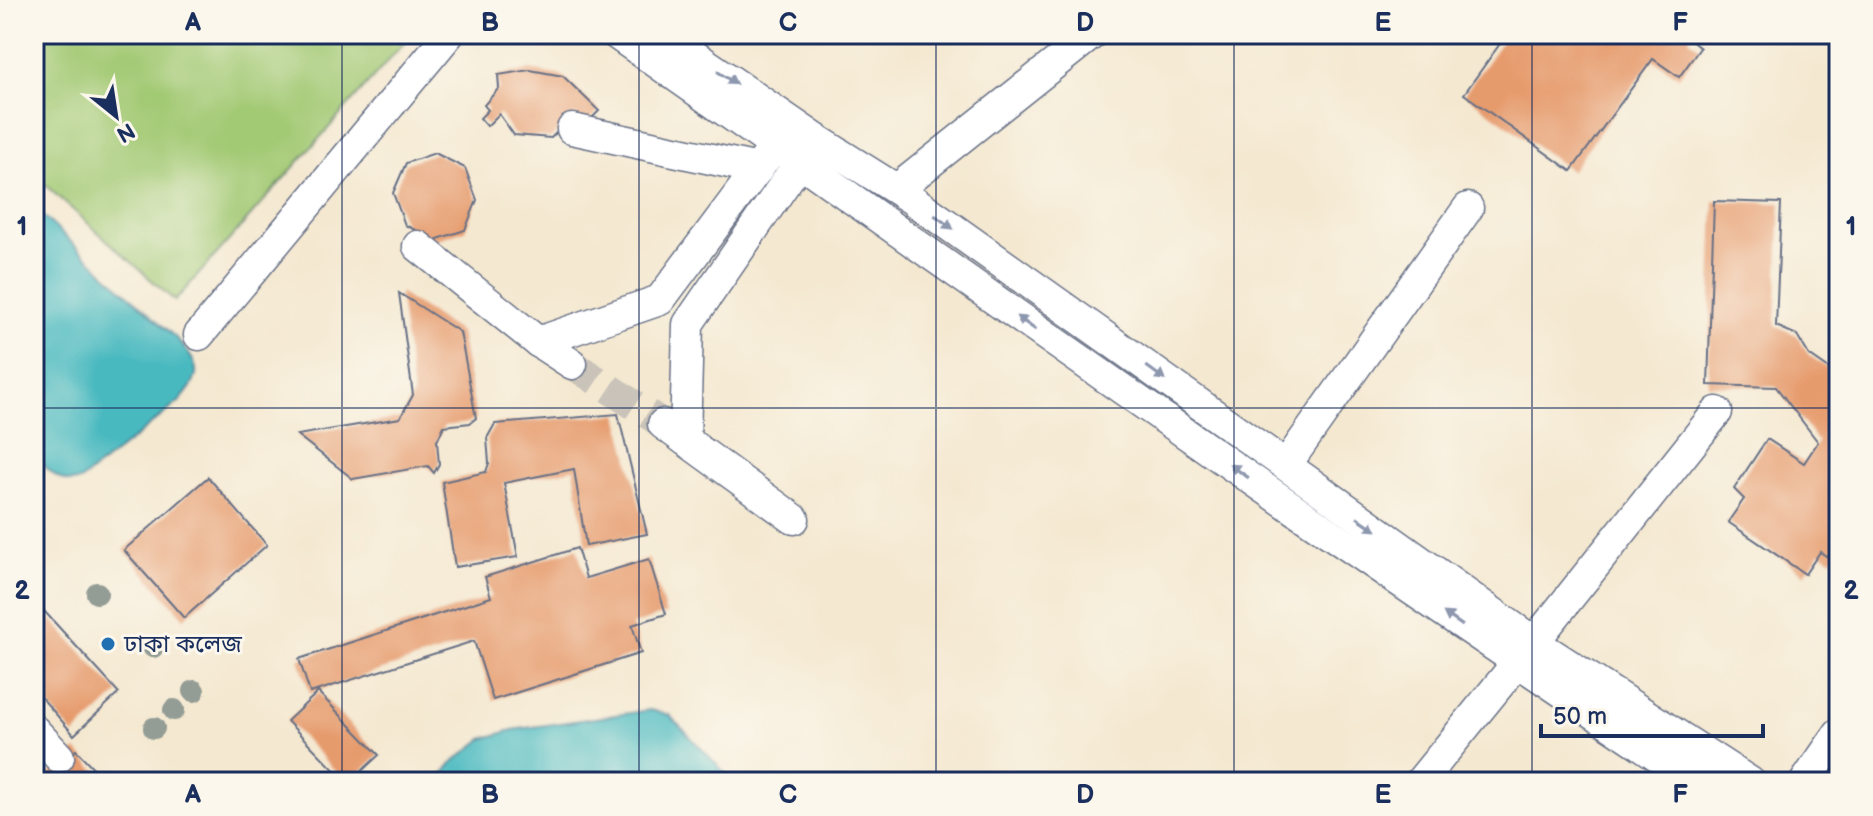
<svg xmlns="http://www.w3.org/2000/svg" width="1873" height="816" font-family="'Balsamiq Sans','Noto Sans Bengali',sans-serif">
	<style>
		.green { fill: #a2c973; stroke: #5e7c68; stroke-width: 2 }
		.water { fill: #4ab9c0; stroke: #32748f; stroke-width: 2 }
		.building { fill: #e69b6d }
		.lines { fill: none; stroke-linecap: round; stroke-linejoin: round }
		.minor-tunnel { stroke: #c9c3b9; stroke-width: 30; stroke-dasharray: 30 15; stroke-linecap: butt }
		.minor-casing { stroke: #677086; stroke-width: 33 }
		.minor { stroke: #fff; stroke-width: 30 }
		.tree { fill: #939c95 }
		.oneway { fill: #8d97ae }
		.grid { fill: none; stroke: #1b2f5e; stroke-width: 2; stroke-opacity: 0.55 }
		.poi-dot { fill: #1f6fb2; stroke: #fbf7ec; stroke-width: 3 }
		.labels { text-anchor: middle; stroke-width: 6; stroke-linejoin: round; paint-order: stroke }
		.poi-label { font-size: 24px; fill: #1b2f5e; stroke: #fbf7ec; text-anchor: start }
		.neatline { fill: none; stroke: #1b2f5e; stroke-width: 3 }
		.grid-label { font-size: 26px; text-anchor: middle; font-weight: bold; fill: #1b2f5e }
	</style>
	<rect width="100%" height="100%" fill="#fbf7ec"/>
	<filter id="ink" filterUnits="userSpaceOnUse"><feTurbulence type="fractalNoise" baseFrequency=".0125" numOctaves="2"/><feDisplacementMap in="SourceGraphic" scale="16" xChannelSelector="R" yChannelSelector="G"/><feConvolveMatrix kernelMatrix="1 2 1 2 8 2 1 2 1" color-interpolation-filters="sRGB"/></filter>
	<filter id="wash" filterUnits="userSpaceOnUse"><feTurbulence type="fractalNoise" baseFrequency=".006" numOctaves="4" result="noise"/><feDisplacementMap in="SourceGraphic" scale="32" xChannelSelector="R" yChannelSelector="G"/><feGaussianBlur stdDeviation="1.8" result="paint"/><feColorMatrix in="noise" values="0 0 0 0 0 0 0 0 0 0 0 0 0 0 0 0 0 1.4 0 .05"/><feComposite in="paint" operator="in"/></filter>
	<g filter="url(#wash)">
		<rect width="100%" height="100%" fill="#f4e8d0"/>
		<polygon class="green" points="34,34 412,34 175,301 34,175"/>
		<g class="water">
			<path d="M 34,208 L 178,340 C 201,368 203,374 179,402 L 80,481 C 58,485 49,469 34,455 Z"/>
			<polygon points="650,710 669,715 734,782 437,782 452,763 483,739 512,730"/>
		</g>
		<g id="blocks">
			<g class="building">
				<polygon points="1507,34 1692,34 1689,39 1700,48 1679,77 1653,59 1571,171 1464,94"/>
				<polygon points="530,70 563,76 599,111 583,127 575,114 551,138 514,135 499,114 487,126 480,118 488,110 484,105 499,88 498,75"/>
				<polygon points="435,153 465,168 477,200 465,230 435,240 405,225 393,193 406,163"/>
				<polygon points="1714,201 1781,203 1776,326 1797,335 1809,355 1829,369 1836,384 1839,379 1839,481 1837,484 1839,486 1839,550 1832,560 1820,552 1805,574 1728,522 1744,499 1734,489 1767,439 1804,463 1818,442 1776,387 1708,385"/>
				<polygon points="399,293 460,332 476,418 470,423 444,426 437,441 439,464 434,473 428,466 353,479 297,435 400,418 413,395"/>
				<polygon points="618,414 647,534 586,546 574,469 504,483 518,557 455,567 442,482 486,472 489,463 487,438 495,424"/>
				<polygon points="208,477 267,545 184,618 124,550"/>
				<polygon points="577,548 586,578 649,559 666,614 632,625 641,653 493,700 474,641 310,693 299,659 491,597 485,577"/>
				<polygon points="34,600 119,693 74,735 34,689"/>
				<polygon points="318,692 379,755 350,782 346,782 287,721"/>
				<polygon points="76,750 107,782 49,782 46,778"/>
			</g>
		</g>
	</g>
	<g filter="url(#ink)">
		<use href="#blocks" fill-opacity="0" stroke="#677086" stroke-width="2"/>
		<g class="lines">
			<polyline class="minor-tunnel" points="572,364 663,424"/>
			<g class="minor-casing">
				<g id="minor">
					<path d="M 616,34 L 775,146 L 799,161 C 1096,372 1394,581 1697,782"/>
					<polyline points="663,34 816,139 910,198 1534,642 1750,782"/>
					<polyline points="572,129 758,169"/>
					<polyline points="897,189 1092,34"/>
					<polyline points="418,246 538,342"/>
					<polyline points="199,335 449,34"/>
					<polyline points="572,364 538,342 660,300 786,131"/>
					<polyline points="663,424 685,440 688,324 810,147"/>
					<polyline points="685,440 794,519"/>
					<polyline points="1286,465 1468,208"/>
					<polyline points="34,730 59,757"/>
					<polyline points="1420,782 1534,642 1717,412"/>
					<polyline points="1805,782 1839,733"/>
				</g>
			</g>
			<use href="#minor" class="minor"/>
		</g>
		<g class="tree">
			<circle cx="97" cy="593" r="11"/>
			<circle cx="153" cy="647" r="11"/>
			<circle cx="194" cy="691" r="11"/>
			<circle cx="174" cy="710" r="11"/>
			<circle cx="154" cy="728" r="11"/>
		</g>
		<defs><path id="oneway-solid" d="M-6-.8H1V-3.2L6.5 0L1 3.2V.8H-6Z" transform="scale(2)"/></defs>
		<g class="oneway">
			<use href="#oneway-solid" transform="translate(727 78) rotate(34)"/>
			<use href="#oneway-solid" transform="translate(944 222) rotate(36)"/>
			<use href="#oneway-solid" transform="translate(1026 323) rotate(-145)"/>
			<use href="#oneway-solid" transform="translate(1156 373) rotate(36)"/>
			<use href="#oneway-solid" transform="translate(1239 471) rotate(-145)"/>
			<use href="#oneway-solid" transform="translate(1367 524) rotate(35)"/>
			<use href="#oneway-solid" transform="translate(1453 619) rotate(-145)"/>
		</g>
	</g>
	<path class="grid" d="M 342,34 L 342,782M 639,34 L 639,782M 936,34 L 936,782M 1234,34 L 1234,782M 1532,34 L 1532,782M 34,408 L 1839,408"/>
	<circle class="poi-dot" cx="108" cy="644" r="8"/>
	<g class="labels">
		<g class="poi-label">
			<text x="124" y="652">ঢাকা কলেজ</text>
		</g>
	</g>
	<rect width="1873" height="816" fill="none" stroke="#fbf7ec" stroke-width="88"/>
	<g transform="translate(116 116) rotate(150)" stroke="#fbf7ec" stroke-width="6" paint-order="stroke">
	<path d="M0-6L14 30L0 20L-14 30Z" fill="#1b2f5e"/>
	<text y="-12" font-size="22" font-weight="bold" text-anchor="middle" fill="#1b2f5e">N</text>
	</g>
	<path d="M1541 724v12h222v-12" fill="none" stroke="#1b2f5e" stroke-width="4"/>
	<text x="1553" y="724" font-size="24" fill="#1b2f5e" stroke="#fbf7ec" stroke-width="6" paint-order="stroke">50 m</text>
	<rect x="44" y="44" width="1785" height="728" class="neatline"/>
	<g class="grid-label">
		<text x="193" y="31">A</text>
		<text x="490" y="31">B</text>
		<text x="788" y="31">C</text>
		<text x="1085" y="31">D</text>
		<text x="1383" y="31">E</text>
		<text x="1680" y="31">F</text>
		<text x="22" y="235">1</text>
		<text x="1851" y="235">1</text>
		<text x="22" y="599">2</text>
		<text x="1851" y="599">2</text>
		<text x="193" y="803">A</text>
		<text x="490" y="803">B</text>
		<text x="788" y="803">C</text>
		<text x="1085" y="803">D</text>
		<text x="1383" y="803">E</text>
		<text x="1680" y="803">F</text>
	</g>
</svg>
